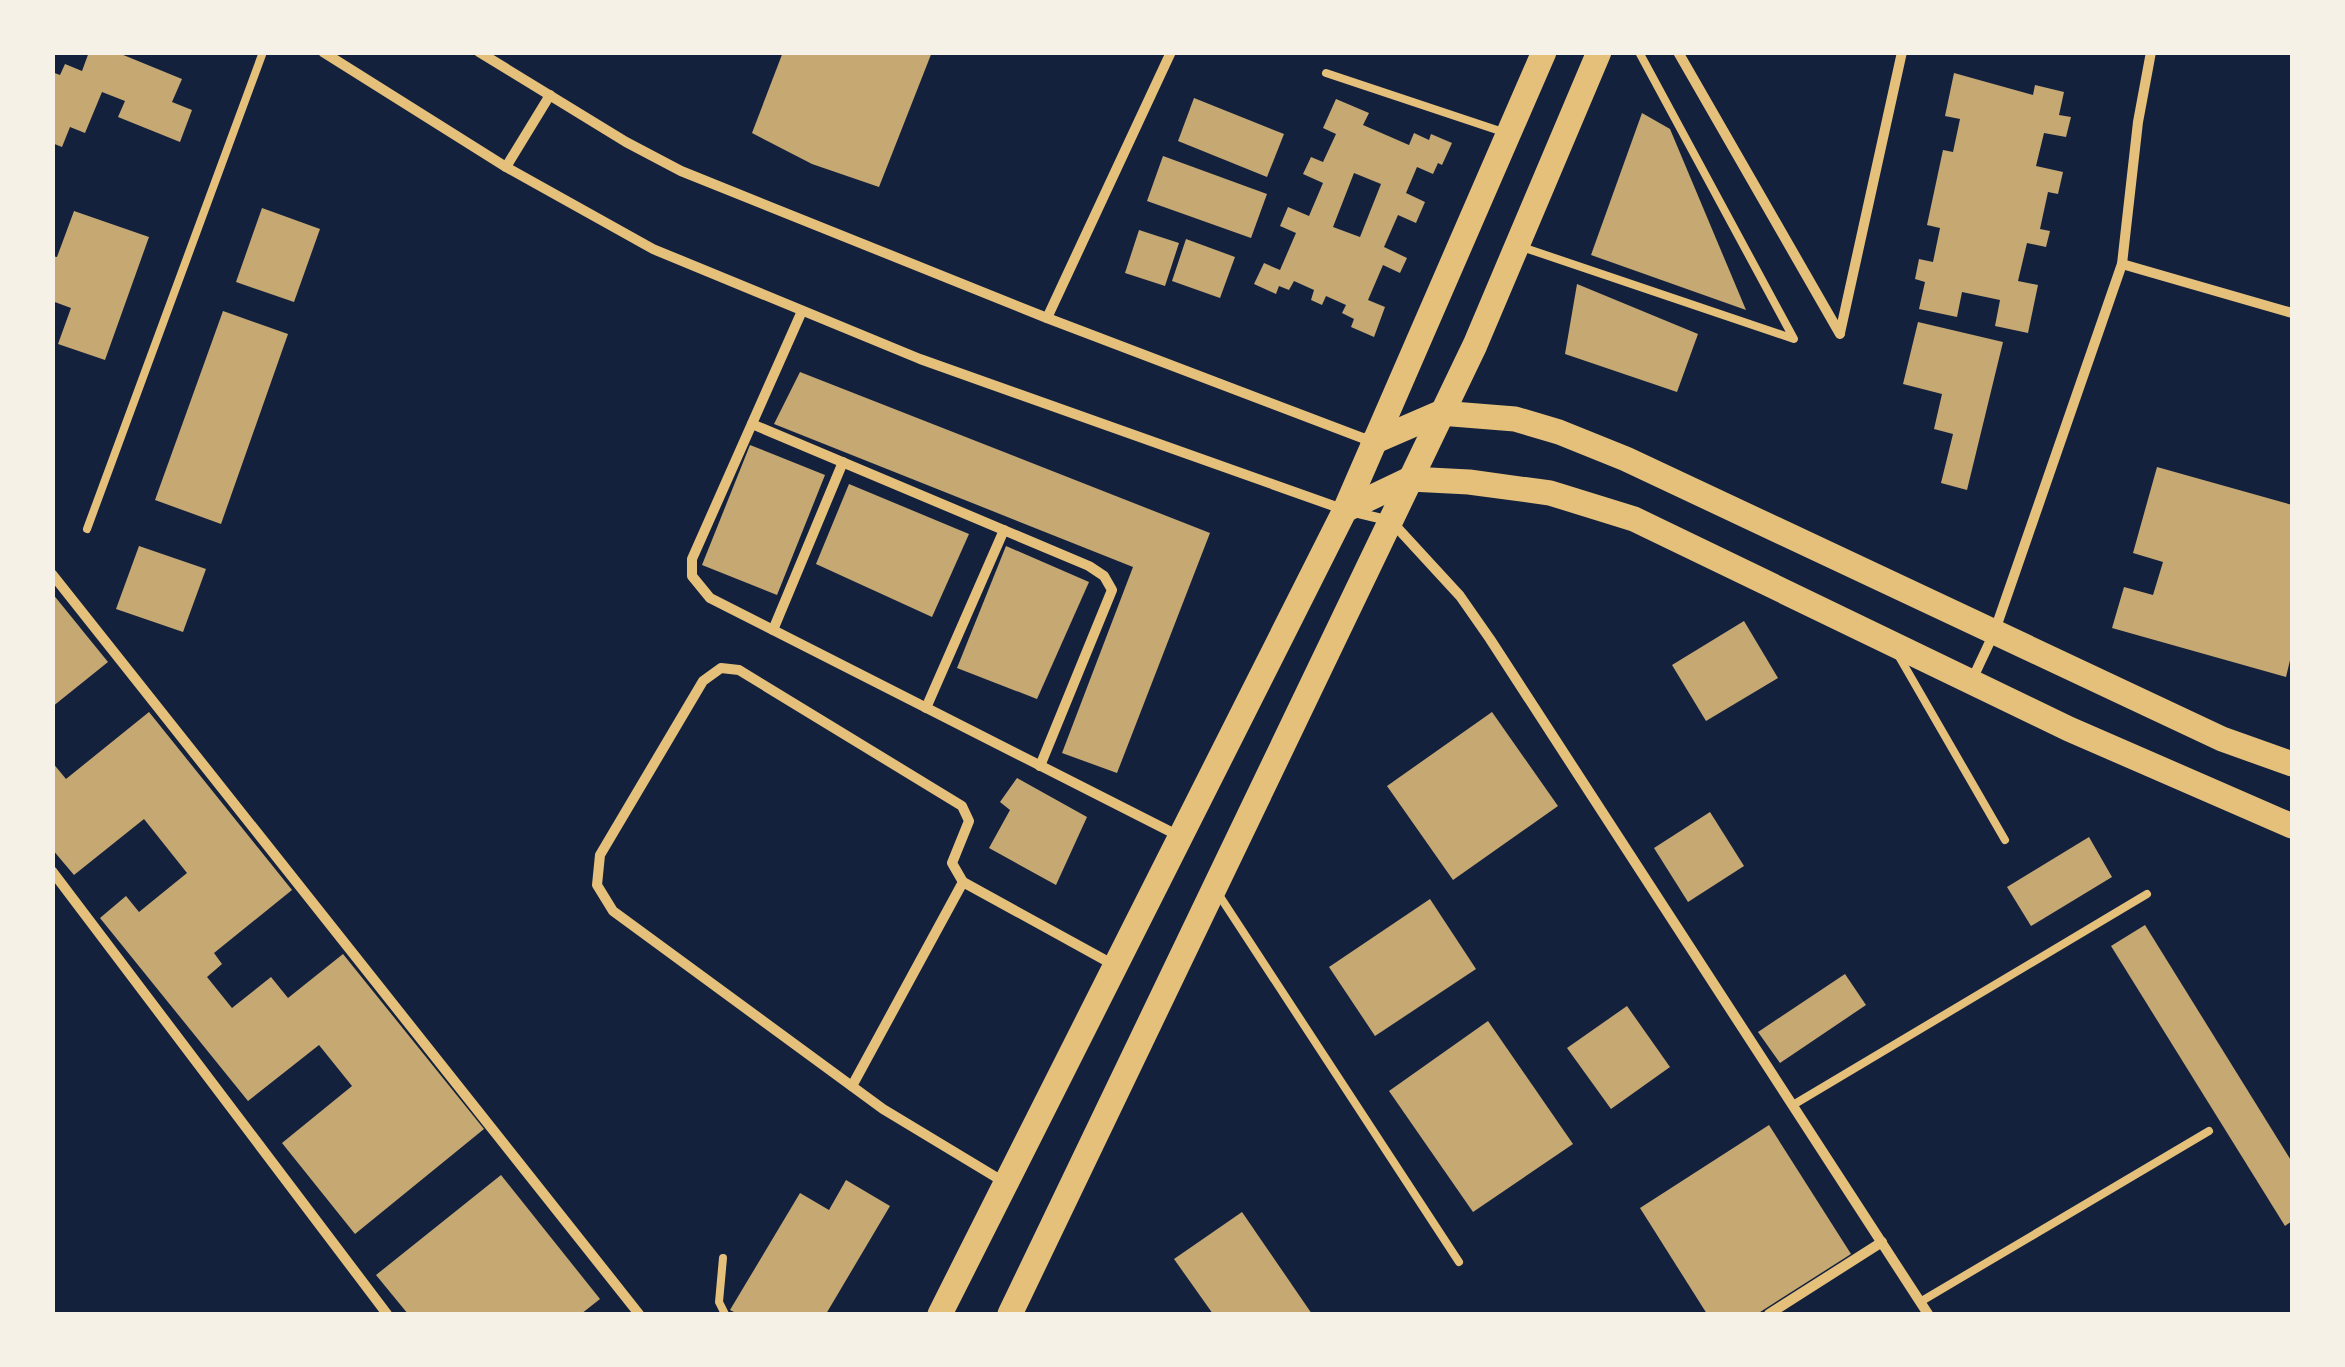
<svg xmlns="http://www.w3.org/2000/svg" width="2345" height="1367" font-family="'Fira Sans Condensed',sans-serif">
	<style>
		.building { fill: #c6a872; fill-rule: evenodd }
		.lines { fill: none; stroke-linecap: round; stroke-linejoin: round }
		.service { stroke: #e5c07b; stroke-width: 8 }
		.minor { stroke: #e5c07b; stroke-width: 10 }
		.primary { stroke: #e5c07b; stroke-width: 25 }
	</style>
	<rect width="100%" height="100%" fill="#14213d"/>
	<g class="building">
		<polygon points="89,52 116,52 182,79 172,102 192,110 180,142 118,117 125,101 102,92 85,133 70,127 62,147 52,143 52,72 60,75 65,64 82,71"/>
		<polygon points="783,52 932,52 879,187 812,164 752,133"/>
		<polygon points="1954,73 2033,95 2035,85 2064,92 2059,115 2071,117 2066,137 2044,133 2036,166 2063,172 2058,194 2048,192 2040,229 2050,231 2046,247 2027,243 2018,281 2038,285 2028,333 1995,326 2000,300 1962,292 1957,317 1919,309 1925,282 1915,279 1919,259 1933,262 1940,228 1927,225 1943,150 1953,152 1960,119 1945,116"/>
		<polygon points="1194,98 1284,134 1267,177 1178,141"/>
		<path d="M 1336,99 L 1369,113 L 1363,125 L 1409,145 L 1414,133 L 1429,140 L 1431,134 L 1452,143 L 1442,165 L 1438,163 L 1433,174 L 1417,167 L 1406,193 L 1425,202 L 1416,223 L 1398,215 L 1384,247 L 1407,258 L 1400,273 L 1383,265 L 1368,300 L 1385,307 L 1374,337 L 1351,327 L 1354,319 L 1342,313 L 1346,305 L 1326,296 L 1322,305 L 1311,300 L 1314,290 L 1294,281 L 1289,290 L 1279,286 L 1276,294 L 1254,284 L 1264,263 L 1280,270 L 1296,233 L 1280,226 L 1288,207 L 1309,216 L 1323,183 L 1303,174 L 1311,157 L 1323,162 L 1336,134 L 1323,128 ZM 1354,173 L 1381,184 L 1360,237 L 1333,227 Z"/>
		<polygon points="1642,113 1670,129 1746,310 1591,255"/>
		<polygon points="1163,156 1267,194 1251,238 1147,201"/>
		<polygon points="262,208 320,229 294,302 236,282"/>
		<polygon points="74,211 149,237 105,360 58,344 71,308 52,301 52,256 57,257"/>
		<polygon points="1139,230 1179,243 1165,286 1125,273"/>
		<polygon points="1186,239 1235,257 1220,298 1172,281"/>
		<polygon points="1577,284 1698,334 1677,392 1565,354"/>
		<polygon points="223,311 288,334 221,524 155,500"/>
		<polygon points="1918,322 2003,342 1967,490 1941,483 1953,434 1934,429 1942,394 1903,384"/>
		<polygon points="800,372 1210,533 1117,773 1062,753 1133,567 774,424"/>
		<polygon points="750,445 825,475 777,595 702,565"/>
		<polygon points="2157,467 2292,505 2292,652 2286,677 2112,628 2124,587 2153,595 2163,562 2133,553"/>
		<polygon points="849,484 969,534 932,617 816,564"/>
		<polygon points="139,546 206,569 183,632 116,609"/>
		<polygon points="1006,546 1089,582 1037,699 957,668"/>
		<polygon points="52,593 108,662 52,707"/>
		<polygon points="1744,621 1778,678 1706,721 1672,665"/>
		<polygon points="149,712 292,890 214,953 222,964 207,977 232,1008 271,977 288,998 343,954 484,1129 355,1234 282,1143 352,1086 319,1045 248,1101 100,918 126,896 139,912 187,873 144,819 74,875 52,849 52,762 66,779"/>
		<polygon points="1492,712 1558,806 1453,880 1387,786"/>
		<polygon points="1017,778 1087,817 1056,885 989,848 1010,810 1000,802"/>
		<polygon points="1710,812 1744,866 1688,902 1654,848"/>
		<polygon points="2089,837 2112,877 2031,926 2007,887"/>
		<polygon points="1430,899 1476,969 1375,1036 1329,967"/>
		<polygon points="2145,925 2292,1162 2292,1221 2285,1226 2111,946"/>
		<polygon points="1845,974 1866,1005 1780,1063 1758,1032"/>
		<polygon points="1627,1006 1670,1067 1611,1109 1567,1048"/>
		<polygon points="1488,1021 1573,1144 1473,1212 1389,1091"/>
		<polygon points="1769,1125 1851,1254 1757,1314 1707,1314 1640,1208"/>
		<polygon points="501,1175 600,1299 581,1314 408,1314 376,1275"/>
		<polygon points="846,1180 890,1206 826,1314 738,1314 730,1310 800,1193 829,1210"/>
		<polygon points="1242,1212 1312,1314 1213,1314 1174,1259"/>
	</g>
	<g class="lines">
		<g class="service">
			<polyline points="1326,73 1503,132"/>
			<polyline points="1522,247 1794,339 1639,52"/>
			<polyline points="87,529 263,52"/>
			<polyline points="1897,653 2005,840"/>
			<polyline points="1217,892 1459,1262"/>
			<polyline points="1793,1105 2147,894"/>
			<polyline points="723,1258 719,1302 725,1314"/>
			<polyline points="1920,1302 2209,1131"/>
		</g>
		<g class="minor">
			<polyline points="323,52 506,167 653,249 920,359 1345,510 1391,521 1460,596 1490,639 1928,1314"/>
			<polyline points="479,52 626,142 681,171 1047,318 1373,442"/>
			<polyline points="1678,52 1840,334"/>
			<polyline points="506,167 550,95"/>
			<polyline points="2122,264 2292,313"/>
			<polyline points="802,311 692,559 692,576 710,598 1179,836"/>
			<polyline points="1047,318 1171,52"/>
			<polyline points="1840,333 1902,52"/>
			<polyline points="752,424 1089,566 1104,576 1112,590 1040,766"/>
			<polyline points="52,574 639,1314"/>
			<polyline points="773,630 843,462"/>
			<polyline points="1971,682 1994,633 2122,264 2138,122 2151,52"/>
			<polyline points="926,708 1004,530"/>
			<polyline points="52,871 387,1314"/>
			<polyline points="852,1086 963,882"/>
			<polyline points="1004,1182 883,1109 613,911 597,885 600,855 703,681 721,668 739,670 962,806 969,821 952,863 963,882 1114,965"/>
			<polyline points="1769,1314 1882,1242"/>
		</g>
		<g class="primary">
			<polyline points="1373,442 1440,413 1515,419 1559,432 1626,459 2222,739 2292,764"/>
			<polyline points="1345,510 1410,479 1469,482 1550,493 1634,519 2069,729 2292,826"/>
			<polyline points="940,1314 1345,510 1544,52"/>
			<polyline points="1010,1314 1475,345 1599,52"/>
		</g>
	</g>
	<rect width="2345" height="1367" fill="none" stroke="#f6f1e7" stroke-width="110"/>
</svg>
